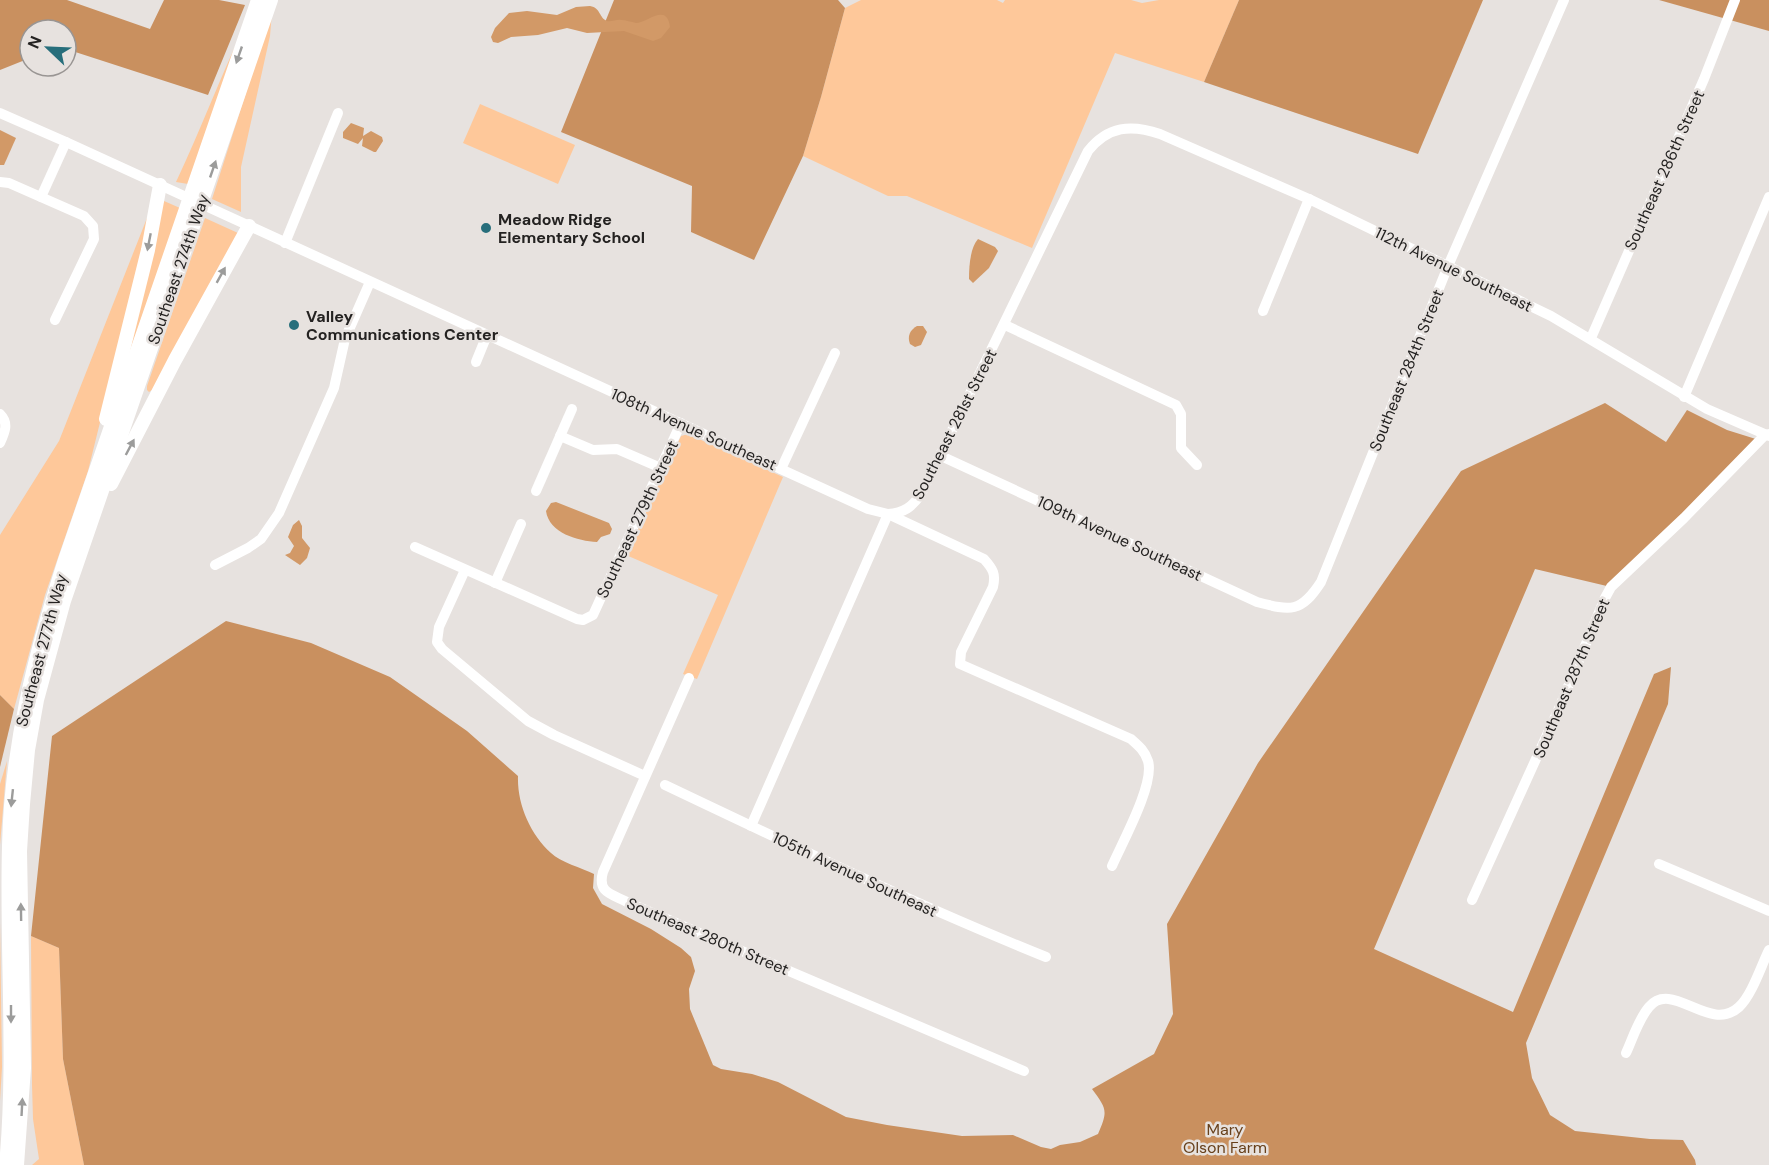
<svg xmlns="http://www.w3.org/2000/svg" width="1769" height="1165" font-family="'DM Sans',sans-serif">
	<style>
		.green { fill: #fec89a }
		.forest { fill: #c9905f }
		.water { fill: #d29967 }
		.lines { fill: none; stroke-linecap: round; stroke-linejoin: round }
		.minor { stroke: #fff; stroke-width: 10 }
		.major { stroke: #fff; stroke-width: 14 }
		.oneway { fill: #9c9c9b }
		.poi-dot { fill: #276e7b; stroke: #e7e2df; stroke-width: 2 }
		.labels { text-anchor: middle; stroke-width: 5; stroke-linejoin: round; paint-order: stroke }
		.street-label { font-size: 16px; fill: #242221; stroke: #e7e2df }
		.poi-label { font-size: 16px; font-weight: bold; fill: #242221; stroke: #e7e2df; text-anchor: start }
		.park-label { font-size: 16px; fill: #68411c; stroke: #e7e2df }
	</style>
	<rect width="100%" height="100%" fill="#e7e2df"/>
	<g class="green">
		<polygon points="861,0 997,0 1003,3 1005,0 1131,0 1142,3 1159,0 1239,0 1204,82 1115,53 1032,248 907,196 888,196 803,156 821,97 845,8"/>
		<polygon points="272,12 270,36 241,167 241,212 212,199"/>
		<path d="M 244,27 L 188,184 L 176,182 C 200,131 220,78 244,27 Z"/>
		<polygon points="480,104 575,145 558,184 463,143"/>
		<polygon points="164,201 180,208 121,377 160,209"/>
		<polygon points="149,213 149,224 88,471 45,595 14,709 0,695 0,535 59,441"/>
		<polygon points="205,218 238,233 152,390 149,392 147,390 147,386"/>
		<polygon points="688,434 783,477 697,679 683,674 718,595 626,555 681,436"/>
		<polygon points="7,761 0,845 0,784"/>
		<polygon points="0,922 2,1067 0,1101"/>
		<polygon points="31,936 59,948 63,1059 84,1165 32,1165 39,1159 33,1119 32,1085"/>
	</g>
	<g class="forest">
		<polygon points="0,0 67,0 150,29 164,0 219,0 245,5 208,95 66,49 66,30 30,30 30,58 0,70"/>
		<polygon points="614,0 838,0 845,8 821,97 803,156 754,260 691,232 692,186 561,132"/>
		<polygon points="1239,0 1483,0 1418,154 1204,82"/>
		<polygon points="1659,0 1769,0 1769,31"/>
		<path d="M 1605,403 L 1666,442 L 1687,410 L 1727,430 L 1759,440 L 1611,587 L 1535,569 L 1374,949 L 1513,1012 L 1654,674 L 1671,667 L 1668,704 L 1526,1043 L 1532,1078 L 1550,1115 L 1575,1131 L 1650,1139 L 1683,1140 L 1695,1160 L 1696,1165 L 84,1165 L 63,1059 L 59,948 L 31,936 L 52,736 L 226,621 L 311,643 L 390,677 L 467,731 L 518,776 C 517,804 530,834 551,853 C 560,862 582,868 594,874 L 593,888 L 602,904 L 651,929 L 681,948 L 691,957 L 695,971 L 689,989 L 690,1009 L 713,1065 L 721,1069 L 752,1074 L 778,1082 L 846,1117 L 887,1125 L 962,1136 L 1013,1135 L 1041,1147 L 1051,1149 L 1060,1145 L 1080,1142 L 1098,1134 C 1108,1111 1107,1109 1092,1089 L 1154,1054 L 1173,1014 L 1167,924 L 1258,763 L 1461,471 Z"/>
		<polygon points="0,695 14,709 0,767"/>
	</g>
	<g class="water">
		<path d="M 590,6 C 601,8 599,18 607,21 C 612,22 617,19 621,20 C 626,20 631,22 636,23 C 647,23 667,2 670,27 L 661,38 L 653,41 L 624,31 L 587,33 L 567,28 L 538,35 L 511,37 L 498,43 L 493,42 L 491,37 L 495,28 L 509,13 L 527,11 L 557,15 L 576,7 Z"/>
		<polygon points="351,123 364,128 363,136 371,131 382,137 383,141 376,152 374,152 362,146 363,138 358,144 343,138 343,132"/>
		<polygon points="0,130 16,138 4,165 0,165"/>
		<path d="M 978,239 L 995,247 L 998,251 L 989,268 L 973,283 L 969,279 C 969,267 970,248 978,239 Z"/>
		<path d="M 917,326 L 923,326 L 927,332 L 921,345 L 915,347 L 910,344 C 907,336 910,330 917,326 Z"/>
		<path d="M 556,502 L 609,523 L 612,529 L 610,534 L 601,537 L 597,542 C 578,541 549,533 546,511 L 551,503 Z"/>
		<polygon points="299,520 302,526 302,538 310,548 307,558 300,565 285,555 290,553 294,546 288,537 293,525"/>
	</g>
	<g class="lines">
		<g class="minor">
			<path d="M 0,113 L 66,142 L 868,509 L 888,514 L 984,559 C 993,569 996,574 993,587 L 961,652 L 960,664 L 1131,739 C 1139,746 1145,751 1148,761 C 1155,784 1122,843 1112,866"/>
			<polyline points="0,182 9,183 84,216 93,226 94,239 55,320"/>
			<polyline points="41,197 66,142"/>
			<polyline points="285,243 338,113"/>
			<polyline points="1263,311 1309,199"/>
			<polyline points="1005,325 1176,405 1181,414 1181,448 1197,465"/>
			<polyline points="1591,338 1704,79 1735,0"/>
			<polyline points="476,362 487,335"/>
			<polyline points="1684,397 1769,197"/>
			<path d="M 0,414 C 9,423 5,432 0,443"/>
			<polyline points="560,436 593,450 617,449 661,468"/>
			<path d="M 941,456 L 1257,602 C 1291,611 1301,613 1321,582 L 1448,266 L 1564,0"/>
			<polyline points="781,469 835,353"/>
			<polyline points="536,491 572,409"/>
			<path d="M 888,514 C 904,513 912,507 921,494 L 1088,151 C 1108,126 1131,124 1160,134 L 1309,199 L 1551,316 L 1707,409 L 1769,436"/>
			<polyline points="415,547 577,619 583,620 593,615 681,423"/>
			<polyline points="215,565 248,548 261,539 279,513 334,388 345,339 370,282"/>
			<polyline points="465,570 439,627 437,642 442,649 528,721 554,735 645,776"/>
			<polyline points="495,583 521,524"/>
			<path d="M 689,678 L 603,872 C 597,893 612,894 627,902 L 1024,1071"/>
			<path d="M 665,785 C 791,845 917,905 1046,957"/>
			<polyline points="751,826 888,514"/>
			<polyline points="1659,864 1769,911"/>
			<polyline points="1472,900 1560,706 1605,598 1611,587 1684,518 1765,435 1769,434"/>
			<path d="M 1626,1053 C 1633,1038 1638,1020 1649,1007 C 1672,979 1710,1034 1739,1007 C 1752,995 1761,966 1769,950"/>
		</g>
		<g class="major">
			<polyline points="106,419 148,250 160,185"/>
			<polyline points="111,484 175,360 249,226"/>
			<path d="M 6,1165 C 16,1059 6,952 9,846 C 11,747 35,653 65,560 L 258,0"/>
			<polyline points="17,1165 24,1068 20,851 23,804 28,750 37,700 64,601 271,0"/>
		</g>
	</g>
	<defs><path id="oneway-solid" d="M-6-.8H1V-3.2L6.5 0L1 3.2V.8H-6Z" transform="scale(1.5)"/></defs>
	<g class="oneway">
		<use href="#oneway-solid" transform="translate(239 55) rotate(109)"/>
		<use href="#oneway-solid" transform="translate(213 169) rotate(-71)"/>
		<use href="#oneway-solid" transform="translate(149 242) rotate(101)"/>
		<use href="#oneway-solid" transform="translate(221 275) rotate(-61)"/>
		<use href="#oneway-solid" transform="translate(130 447) rotate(-62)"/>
		<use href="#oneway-solid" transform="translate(12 798) rotate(96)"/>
		<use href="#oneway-solid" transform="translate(21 912) rotate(-91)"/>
		<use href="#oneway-solid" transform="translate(11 1014) rotate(90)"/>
		<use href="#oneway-solid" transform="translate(22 1107) rotate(-87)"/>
	</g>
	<g class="poi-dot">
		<circle cx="486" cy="228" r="6"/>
		<circle cx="294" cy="325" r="6"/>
	</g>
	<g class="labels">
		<g class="street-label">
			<text transform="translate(1664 170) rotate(-66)" y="6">Southeast 286th Street</text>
			<text transform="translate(178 269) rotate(-71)" y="6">Southeast 274th Way</text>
			<text transform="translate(1454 269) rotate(26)" y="6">112th Avenue Southeast</text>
			<text transform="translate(1406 370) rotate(-68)" y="6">Southeast 284th Street</text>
			<text transform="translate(954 424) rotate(-63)" y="6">Southeast 281st Street</text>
			<text transform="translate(694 429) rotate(24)" y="6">108th Avenue Southeast</text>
			<text transform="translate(637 519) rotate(-65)" y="6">Southeast 279th Street</text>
			<text transform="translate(1120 538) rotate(25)" y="6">109th Avenue Southeast</text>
			<text transform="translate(41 650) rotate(-75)" y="6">Southeast 277th Way</text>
			<text transform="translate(1571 678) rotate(-67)" y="6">Southeast 287th Street</text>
			<text transform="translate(855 874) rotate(25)" y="6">105th Avenue Southeast</text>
			<text transform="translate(708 936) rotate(23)" y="6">Southeast 280th Street</text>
		</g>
		<g class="poi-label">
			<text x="498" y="225">Meadow Ridge<tspan x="498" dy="18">Elementary School</tspan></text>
			<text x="306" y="322">Valley<tspan x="306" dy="18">Communications Center</tspan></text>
		</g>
		<g class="park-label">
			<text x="1225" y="1135">Mary<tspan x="1225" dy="18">Olson Farm</tspan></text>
		</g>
	</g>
	<g transform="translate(48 48) rotate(293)"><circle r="28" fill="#e7e2df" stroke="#999593" stroke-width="1.5"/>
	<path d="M0-4.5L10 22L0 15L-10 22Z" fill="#276e7b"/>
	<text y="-9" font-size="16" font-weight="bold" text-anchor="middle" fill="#242221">N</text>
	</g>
</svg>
